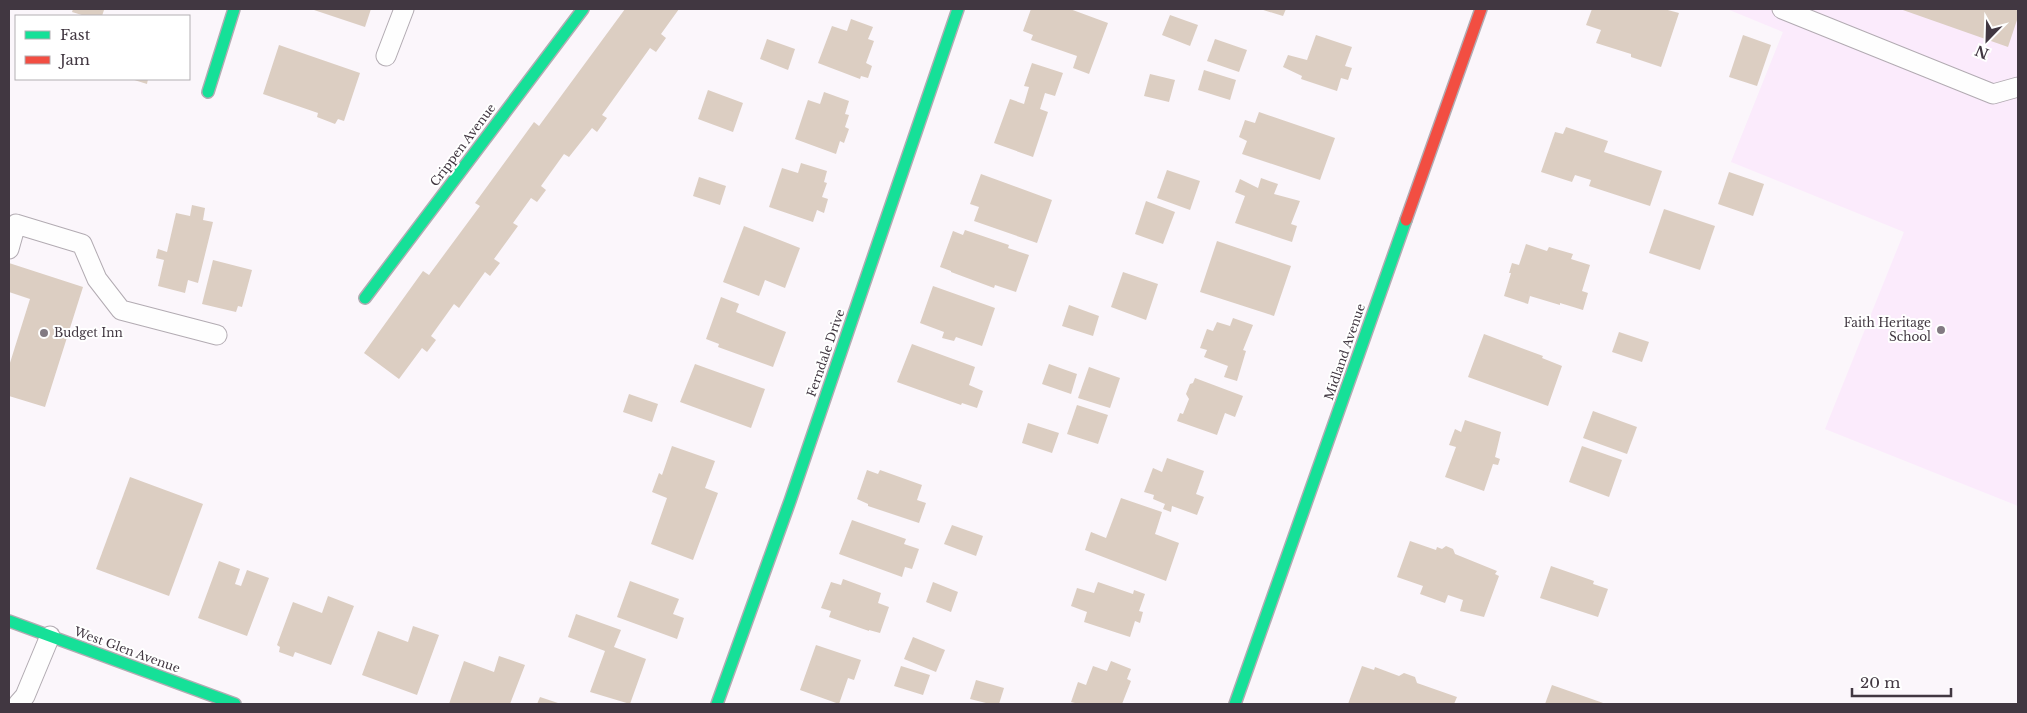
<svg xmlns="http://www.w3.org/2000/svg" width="2027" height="713" font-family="'Libre Baskerville',serif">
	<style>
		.built { fill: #fbebfc }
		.building { fill: #dccec2 }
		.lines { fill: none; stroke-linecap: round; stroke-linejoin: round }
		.lane-casing { stroke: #b2abb2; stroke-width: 21 }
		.fast-casing { stroke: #b2abb2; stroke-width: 14 }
		.jam-casing { stroke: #b2abb2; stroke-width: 14 }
		.lane { stroke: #fefefe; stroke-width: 19 }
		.fast { stroke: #16e098; stroke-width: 11 }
		.jam { stroke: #f24e42; stroke-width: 11 }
		.poi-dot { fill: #827a82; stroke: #fff; stroke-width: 2 }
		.labels { text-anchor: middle; stroke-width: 4; stroke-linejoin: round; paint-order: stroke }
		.street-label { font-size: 12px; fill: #413741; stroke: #fff }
		.poi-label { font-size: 12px; fill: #413741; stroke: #fff; text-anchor: end }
	</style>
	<rect width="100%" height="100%" fill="#fbf6fb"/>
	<polygon class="built" points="1727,9 2018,9 2018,506 1825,429 1904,232 1731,162 1783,32"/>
	<g class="building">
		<polygon points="73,9 102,9 104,10 102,16 85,16 72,12"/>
		<polygon points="311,9 371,9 365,27"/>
		<polygon points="625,9 679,9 661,34 666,38 656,52 650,48 602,115 607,118 597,132 592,128 569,157 564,154 541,186 546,190 537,202 531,198 513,223 518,226 494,259 500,263 490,276 485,272 459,308 454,304 431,336 436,340 427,352 422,348 399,379 364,353 423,271 429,275 480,206 475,203 534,122 539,126"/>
		<polygon points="1031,9 1070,9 1108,23 1089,74 1073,68 1077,56 1031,40 1033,35 1023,31"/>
		<polygon points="1260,9 1286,9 1283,16"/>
		<polygon points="1592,9 1664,9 1679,13 1661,67 1631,57 1631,54 1596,43 1601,30 1586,25"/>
		<polygon points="1900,9 2018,9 2018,17 2008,47"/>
		<polygon points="1170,15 1198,25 1190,46 1162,35"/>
		<polygon points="851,19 873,27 868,39 874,41 866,63 872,66 868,78 861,76 860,79 818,63 832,26 847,31"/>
		<polygon points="1316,35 1352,47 1345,66 1352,68 1348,80 1341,78 1337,91 1301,79 1302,76 1283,67 1288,55 1307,60"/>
		<polygon points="1743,35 1771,45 1757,86 1729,77"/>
		<polygon points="767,39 795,49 788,70 760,59"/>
		<polygon points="1215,39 1247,50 1239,72 1207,61"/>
		<polygon points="279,45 360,73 344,121 338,119 335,124 317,117 318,113 263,94"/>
		<polygon points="1032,63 1063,73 1055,96 1045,93 1040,109 1048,112 1033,157 994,143 1010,99 1024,104 1029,87 1024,86"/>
		<polygon points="1204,70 1236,80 1230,100 1198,90"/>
		<polygon points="1150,74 1175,80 1169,102 1144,96"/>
		<polygon points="131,79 148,79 147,84"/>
		<polygon points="708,90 743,103 733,132 698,119"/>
		<polygon points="824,92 849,101 845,114 849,115 845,127 849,129 844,143 840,141 836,154 795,139 808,100 820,104"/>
		<polygon points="1259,112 1335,138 1320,180 1242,154 1247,141 1239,137 1245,120 1255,123"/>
		<polygon points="1566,127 1608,141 1604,152 1662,171 1650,206 1589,186 1591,180 1575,175 1572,182 1541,172 1555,132 1563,134"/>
		<polygon points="801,163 827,171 824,182 827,183 822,197 828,199 824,213 817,210 813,222 769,207 782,168 798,173"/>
		<polygon points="1167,170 1200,181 1190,210 1157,198"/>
		<polygon points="1729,172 1764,184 1753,216 1718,204"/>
		<polygon points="981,174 1052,200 1037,243 974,221 979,207 970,204"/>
		<polygon points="699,177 726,186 720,205 693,196"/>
		<polygon points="1261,178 1278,184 1274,194 1300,201 1291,224 1297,226 1292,242 1235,223 1245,196 1235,192 1240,179 1258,188"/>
		<polygon points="1146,201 1175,212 1163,244 1135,234"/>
		<polygon points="192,205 205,208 203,220 213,222 198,283 188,280 185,293 158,286 164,260 156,258 158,249 167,252 176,213 190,216"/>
		<polygon points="1664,209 1715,226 1700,270 1649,253"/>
		<polygon points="744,226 800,248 785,288 765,280 759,296 723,282"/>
		<polygon points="965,230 1009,245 1008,248 1029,255 1016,292 995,285 994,288 951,272 951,271 940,267 953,231 963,235"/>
		<polygon points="1217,241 1291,266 1274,316 1200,292"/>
		<polygon points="1526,244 1547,251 1549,247 1573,254 1571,259 1590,265 1582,291 1588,293 1583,310 1560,303 1560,305 1530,296 1528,304 1504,296 1511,273 1509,273 1512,263 1519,265"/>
		<polygon points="213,260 252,270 242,307 238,306 236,312 202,304"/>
		<polygon points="9,263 83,287 45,407 9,396 9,366 30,299 9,292"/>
		<polygon points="1123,272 1158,284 1146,320 1111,307"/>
		<polygon points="933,286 995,308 982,346 956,337 954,341 942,338 944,332 920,323"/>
		<polygon points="721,297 739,304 736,312 786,332 773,367 718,347 719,344 706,339"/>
		<polygon points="1069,305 1099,316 1093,336 1062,326"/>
		<polygon points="1233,318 1253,325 1243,350 1246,351 1237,381 1224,377 1228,366 1204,357 1207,350 1200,348 1207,329 1213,331 1217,322 1230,326"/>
		<polygon points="1619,332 1649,342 1642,362 1612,352"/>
		<polygon points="1484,334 1543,356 1542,358 1562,366 1548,406 1468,377"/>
		<polygon points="912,344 975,367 969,385 983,391 977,408 962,403 961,405 897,382"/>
		<polygon points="695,364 765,389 751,428 680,402"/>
		<polygon points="1049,364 1077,374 1071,394 1042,384"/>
		<polygon points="1089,367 1120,378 1110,408 1078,398"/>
		<polygon points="1195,378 1243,396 1235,417 1225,413 1217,435 1177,421 1180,413 1183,414 1189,399 1186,394 1190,384 1193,383"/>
		<polygon points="629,394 658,404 652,422 623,412"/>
		<polygon points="1077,405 1108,415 1098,444 1067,434"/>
		<polygon points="1593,411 1637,427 1627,454 1583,438"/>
		<polygon points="1465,420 1501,432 1495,457 1500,459 1498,465 1493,464 1484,491 1445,477 1456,447 1449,445 1455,429 1461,432"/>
		<polygon points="1028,423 1059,433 1052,453 1022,443"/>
		<polygon points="672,446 715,461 705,488 718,493 693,560 651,544 667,498 652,492 659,473 662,475"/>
		<polygon points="1582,446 1622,460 1609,497 1569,482"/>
		<polygon points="1167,458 1204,471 1196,494 1204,497 1197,515 1172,506 1171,512 1163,509 1165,504 1153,499 1154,495 1144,492 1153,468 1162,472"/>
		<polygon points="867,470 878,474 880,470 922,485 917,500 926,503 919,523 868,506 868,504 857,499"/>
		<polygon points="130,477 203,504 169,596 96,569"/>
		<polygon points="1121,498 1162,512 1155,534 1179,543 1166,581 1085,550 1091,532 1106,538"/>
		<polygon points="852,520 906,539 904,544 919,549 912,569 905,567 902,577 839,554"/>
		<polygon points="952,525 983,536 976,556 944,544"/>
		<polygon points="1410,541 1436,550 1437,547 1442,549 1446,546 1453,549 1455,554 1497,571 1495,574 1499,576 1484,617 1460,611 1463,600 1448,595 1445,603 1420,594 1423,586 1397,577"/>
		<polygon points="219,561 240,569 235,584 241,586 247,570 269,578 247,636 198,618"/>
		<polygon points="1551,566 1594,581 1593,584 1608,589 1598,617 1540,598"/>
		<polygon points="843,579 881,593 878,603 889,607 880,633 869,630 869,631 829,617 831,611 821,608 831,582 841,585"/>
		<polygon points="630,581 679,599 673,614 684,618 677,639 617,617"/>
		<polygon points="933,582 958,592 951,612 926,602"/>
		<polygon points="1098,582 1133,594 1134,590 1145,594 1139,611 1143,612 1140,623 1135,621 1130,637 1084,622 1087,612 1071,606 1077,588 1094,593"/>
		<polygon points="328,596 354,606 331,665 295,652 293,657 279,652 280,647 277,645 293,602 322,613"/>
		<polygon points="576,614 621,630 614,647 646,659 630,704 590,692 605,651 568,637"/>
		<polygon points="413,626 439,635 417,695 362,675 378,631 408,642"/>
		<polygon points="913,637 945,650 936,672 904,659"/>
		<polygon points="816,645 861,660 854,680 848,678 839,704 800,690"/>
		<polygon points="499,656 525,665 510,704 449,704 464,661 494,672"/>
		<polygon points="1111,661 1131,669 1127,679 1131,681 1122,704 1079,704 1071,702 1078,682 1086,685 1093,666 1107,671"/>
		<polygon points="901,666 930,675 923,695 894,686"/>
		<polygon points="1362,666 1374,670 1375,667 1399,676 1404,673 1415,677 1417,683 1457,697 1454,704 1348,704"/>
		<polygon points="976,680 1004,688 999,704 990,704 970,699"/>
		<polygon points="1552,685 1606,704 1545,704"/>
		<polygon points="540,697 561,704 537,704"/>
	</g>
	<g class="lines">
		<g class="lane-casing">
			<g id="lane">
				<polyline points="1782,9 1993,94 2018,87"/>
				<polyline points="386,56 404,9"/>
				<polyline points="9,249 16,224 82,244 97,279 121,310 217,335"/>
				<polyline points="18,704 25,696 50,636"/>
			</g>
		</g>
		<g class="fast-casing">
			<g id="fast">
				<polyline points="208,92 234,9"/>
				<polyline points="365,298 583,9"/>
				<polyline points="9,621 235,704"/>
				<polyline points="717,704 790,501 958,9"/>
				<polyline points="1235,704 1406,220"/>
			</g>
		</g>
		<g class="jam-casing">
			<polyline id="jam" points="1406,220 1481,9"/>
		</g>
		<use href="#lane" class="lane"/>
		<use href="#fast" class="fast"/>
		<use href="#jam" class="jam"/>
	</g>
	<g class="poi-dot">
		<circle cx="1941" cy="330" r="5"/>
		<circle cx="44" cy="333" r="5"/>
	</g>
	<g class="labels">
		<g class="street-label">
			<text transform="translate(463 145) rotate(-53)" y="4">Crippen Avenue</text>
			<text transform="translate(1345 352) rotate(-71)" y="4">Midland Avenue</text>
			<text transform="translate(826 353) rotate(-71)" y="4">Ferndale Drive</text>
			<text transform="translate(127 650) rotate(20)" y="4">West Glen Avenue</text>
		</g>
		<g class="poi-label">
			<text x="1931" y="327">Faith Heritage<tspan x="1931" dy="14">School</tspan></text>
			<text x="54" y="337" text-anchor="start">Budget Inn</text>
		</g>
	</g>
	<rect width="2027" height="713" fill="none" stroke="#413741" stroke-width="20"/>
	<rect x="15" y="15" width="175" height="65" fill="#ffffff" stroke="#b3afb3"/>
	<rect x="25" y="31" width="25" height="8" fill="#16e098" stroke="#b3afb3"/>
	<text x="60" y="40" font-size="15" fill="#413741">Fast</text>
	<rect x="25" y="56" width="25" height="8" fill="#f24e42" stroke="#b3afb3"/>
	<text x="60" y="65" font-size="15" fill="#413741">Jam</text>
	<g transform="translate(1987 40) rotate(203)" stroke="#ffffff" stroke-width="4" paint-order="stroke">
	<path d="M0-4L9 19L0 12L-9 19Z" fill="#413741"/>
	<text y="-8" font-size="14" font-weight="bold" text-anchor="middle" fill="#413741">N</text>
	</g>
	<path d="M1852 688v8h99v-8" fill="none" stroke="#413741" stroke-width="2.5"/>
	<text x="1860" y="688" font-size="15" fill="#413741" stroke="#ffffff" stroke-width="4" paint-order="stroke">20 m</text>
</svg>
